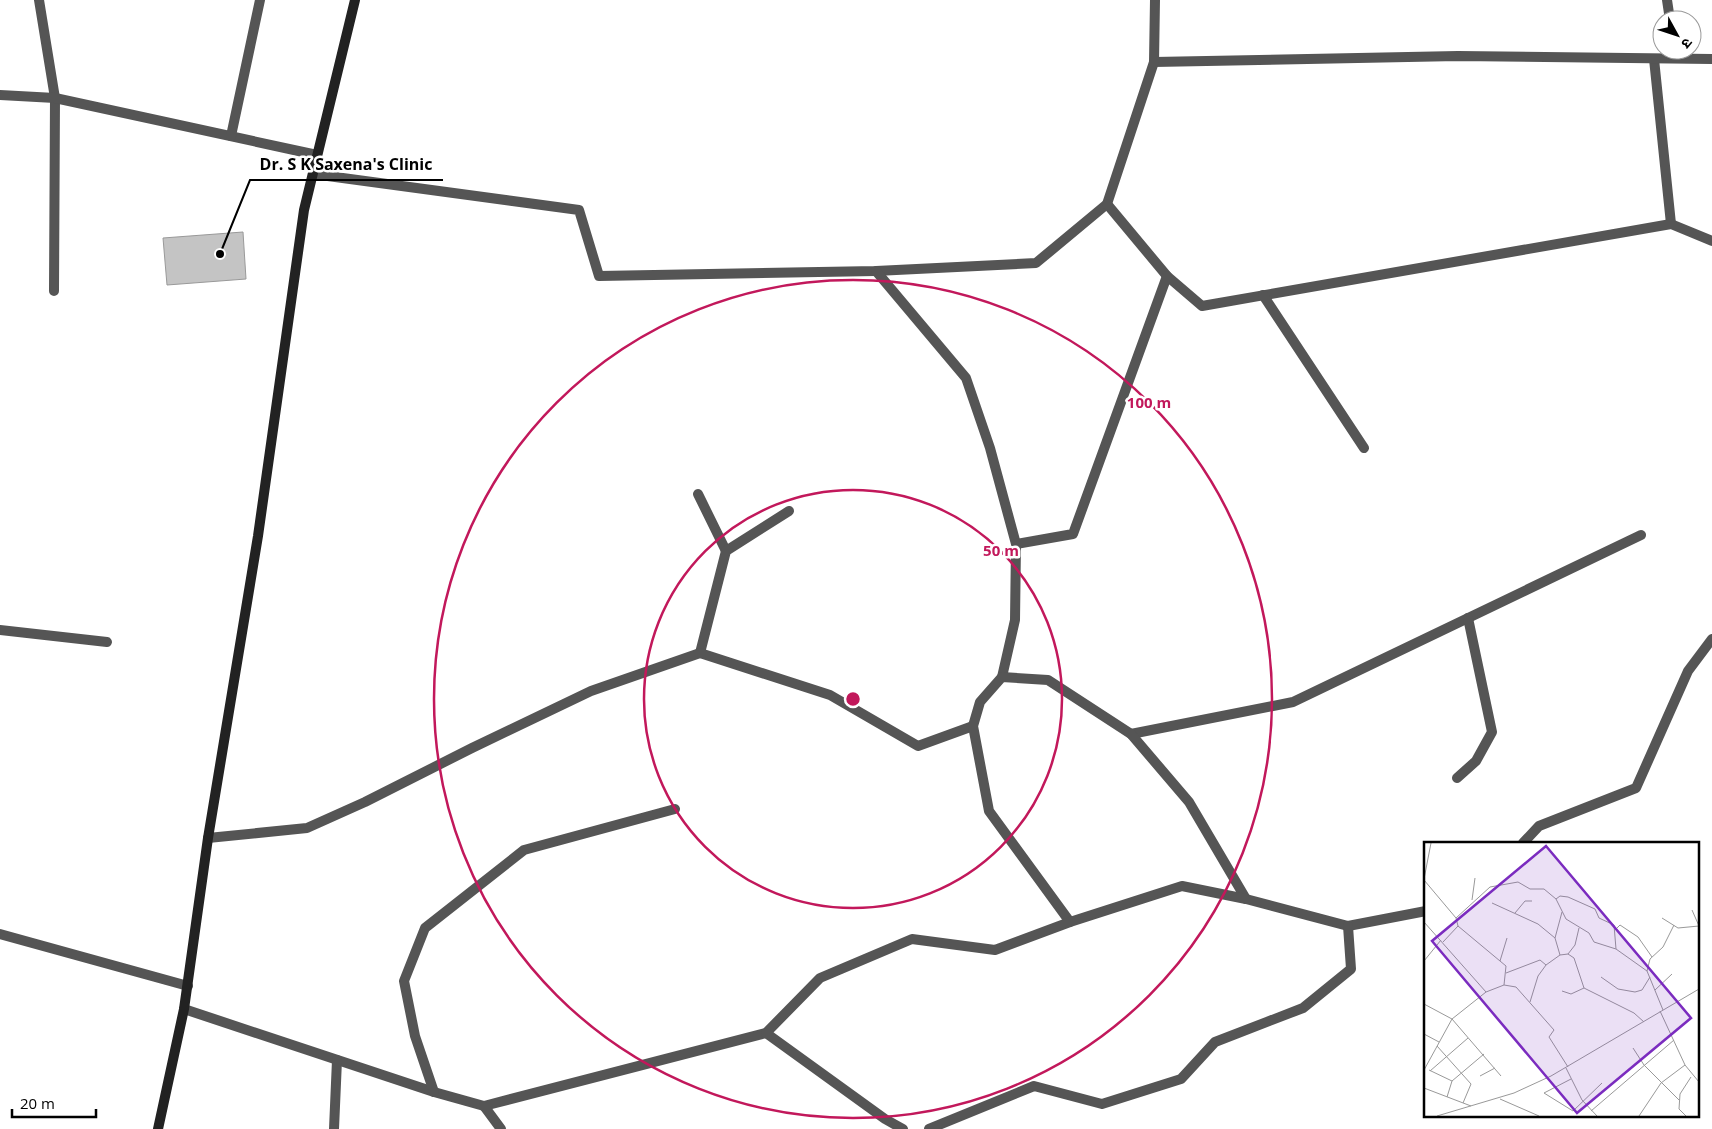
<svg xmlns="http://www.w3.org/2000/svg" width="1712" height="1129" font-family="'Open Sans','Noto Sans Devanagari',sans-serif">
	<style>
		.building { fill: #c4c4c4; stroke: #999 }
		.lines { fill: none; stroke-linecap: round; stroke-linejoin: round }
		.street { stroke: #555; stroke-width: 10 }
		.secondary { stroke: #222; stroke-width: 10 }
		.ring { fill: none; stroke: #c2185b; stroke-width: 2.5 }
		.inset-road { fill: none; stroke: #999; stroke-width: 1 }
		.view { fill: #7b2cbf; fill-opacity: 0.15; stroke: #7b2cbf; stroke-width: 2.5 }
		.inset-edge { fill: none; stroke: #000; stroke-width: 2.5 }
		.centre { fill: #c2185b; stroke: #fff; stroke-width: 2.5 }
		.ring-label { font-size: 15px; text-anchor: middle; font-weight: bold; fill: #c2185b; stroke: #fff; stroke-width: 5; stroke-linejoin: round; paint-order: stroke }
		.leader { fill: none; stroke: #000; stroke-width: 2 }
		.callout-dot { fill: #000; stroke: #fff; stroke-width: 2 }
		.callout-label { font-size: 16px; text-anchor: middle; font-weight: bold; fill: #000; stroke: #fff; stroke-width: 5; stroke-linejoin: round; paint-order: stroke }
	</style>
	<rect width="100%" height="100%" fill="#fff"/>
	<polygon class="building" points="243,232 246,279 167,285 163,238"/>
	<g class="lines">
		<g class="street">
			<polyline points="39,0 55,98 54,291"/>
			<polyline points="1667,0 1670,20"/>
			<polyline points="1654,59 1671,224"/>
			<polyline points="1154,62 1458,56 1712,59"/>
			<polyline points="0,95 55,98 317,155"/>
			<polyline points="231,136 260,0"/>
			<polyline points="313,174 579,210 599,276 876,271 1036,263 1107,204 1154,62 1155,0"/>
			<polyline points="1107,204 1167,276 1202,306 1671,224 1712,241"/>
			<polyline points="876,271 966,378 990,448 1016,544 1015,620 1002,677"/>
			<polyline points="1263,295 1364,448"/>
			<polyline points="698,494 726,551"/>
			<polyline points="1016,544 1073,534 1167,276"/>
			<polyline points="0,630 107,642"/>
			<polyline points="700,653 726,551 789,511"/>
			<polyline points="1131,734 1293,702 1641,535"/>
			<polyline points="1457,778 1476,761 1492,732 1468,618"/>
			<polyline points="208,838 307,828 365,802 472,748 591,691 700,653 830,695 918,746 973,726"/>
			<polyline points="1523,843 1539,826 1636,788 1688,671 1712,639"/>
			<polyline points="1070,922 989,811 973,726 980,702 1002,677 1048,680 1131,734 1189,802 1246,899"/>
			<polyline points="0,934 188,986"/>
			<polyline points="184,1009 434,1092 484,1106 766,1033 820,978 912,939 995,950 1070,922 1182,886 1246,899 1348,926 1426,911"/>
			<polyline points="766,1033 885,1119 903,1129"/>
			<polyline points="434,1092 415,1036 404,981 425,928 524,850 675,809"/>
			<polyline points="484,1106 501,1129"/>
			<polyline points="334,1129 337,1060"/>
			<polyline points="929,1129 1034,1086 1102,1104 1181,1079 1215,1042 1303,1008 1351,969 1348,926"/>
		</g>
		<polyline class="secondary" points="158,1129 184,1009 208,838 258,536 304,210 355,0"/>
	</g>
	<g class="ring">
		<circle cx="853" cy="699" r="209"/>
		<circle cx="853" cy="699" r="419"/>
	</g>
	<g transform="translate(1424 842)">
		<rect width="275" height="275" fill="#fff"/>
		<path class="inset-road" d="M 0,37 L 7,1M 0,38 L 32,76 L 34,84 L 82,124 L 80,143M 132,57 L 136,54 L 144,55 L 171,67 L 175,76 L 190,83 L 192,107M 48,58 L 51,36M 68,61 L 114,82 L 131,96M 268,68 L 275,84M 138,70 L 131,96 L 136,113 L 144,112 L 151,103 L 155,86M 91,71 L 101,59 L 108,59M 32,76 L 66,45 L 94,40 L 106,47 L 120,47 L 132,57 L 142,77 L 165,91 L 170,100 L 192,107 L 223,129 L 239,168M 238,76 L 254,86 L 275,84M 0,80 L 62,150M 191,88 L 196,83 L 214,95 L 228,115M 19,100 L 34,84M 144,112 L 150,116 L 160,146 L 210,171 L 220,180M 0,119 L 17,98M 76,119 L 83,96M 223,129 L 226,117 L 239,105 L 250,83M 82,131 L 116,118 L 122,123M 177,135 L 194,147 L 211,150 L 218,148 L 226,135M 231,148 L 248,132M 138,149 L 147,152 L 160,146M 106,160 L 114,134 L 122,123 L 136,113M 0,162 L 28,177 L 77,234M 236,169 L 261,223 L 275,240M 0,192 L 15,200M 13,204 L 47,242 L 39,261M 209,206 L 220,223 L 255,258M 142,226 L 158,258 L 173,274M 0,228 L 28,177 L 62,150 L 80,143 L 92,145 L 130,188 L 125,195 L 144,225M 5,228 L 28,239M 6,229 L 44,196M 56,234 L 71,226M 147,237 L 120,251 L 149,269 L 178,241M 0,246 L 47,264M 23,255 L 28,239 L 60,212M 76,257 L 115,274M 167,269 L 250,198M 13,274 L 90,251 L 127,234 L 275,147M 215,274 L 237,241 L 261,223M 262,274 L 255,267 L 256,252 L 267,235"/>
		<path class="view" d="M 122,4 L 267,176 L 153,271 L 8,99 Z"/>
		<rect width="275" height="275" class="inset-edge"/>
	</g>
	<circle cx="853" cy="699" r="8" class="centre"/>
	<g class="ring-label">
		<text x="1149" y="408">100 m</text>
		<text x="1001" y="556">50 m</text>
	</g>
	<path class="leader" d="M220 254L250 180H443"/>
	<circle class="callout-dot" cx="220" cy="254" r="5"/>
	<g class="callout-label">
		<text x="346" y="170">Dr. S K Saxena's Clinic</text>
	</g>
	<g transform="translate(1677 35) rotate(130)"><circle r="24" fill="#ffffff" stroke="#999999"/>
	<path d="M0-4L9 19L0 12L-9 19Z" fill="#000000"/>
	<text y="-8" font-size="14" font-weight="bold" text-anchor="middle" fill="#000000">उ</text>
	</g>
	<path d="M12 1109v8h84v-8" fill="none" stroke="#000000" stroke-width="2.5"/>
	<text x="20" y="1109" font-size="15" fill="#000000" stroke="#ffffff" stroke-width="4" paint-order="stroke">20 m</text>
</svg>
